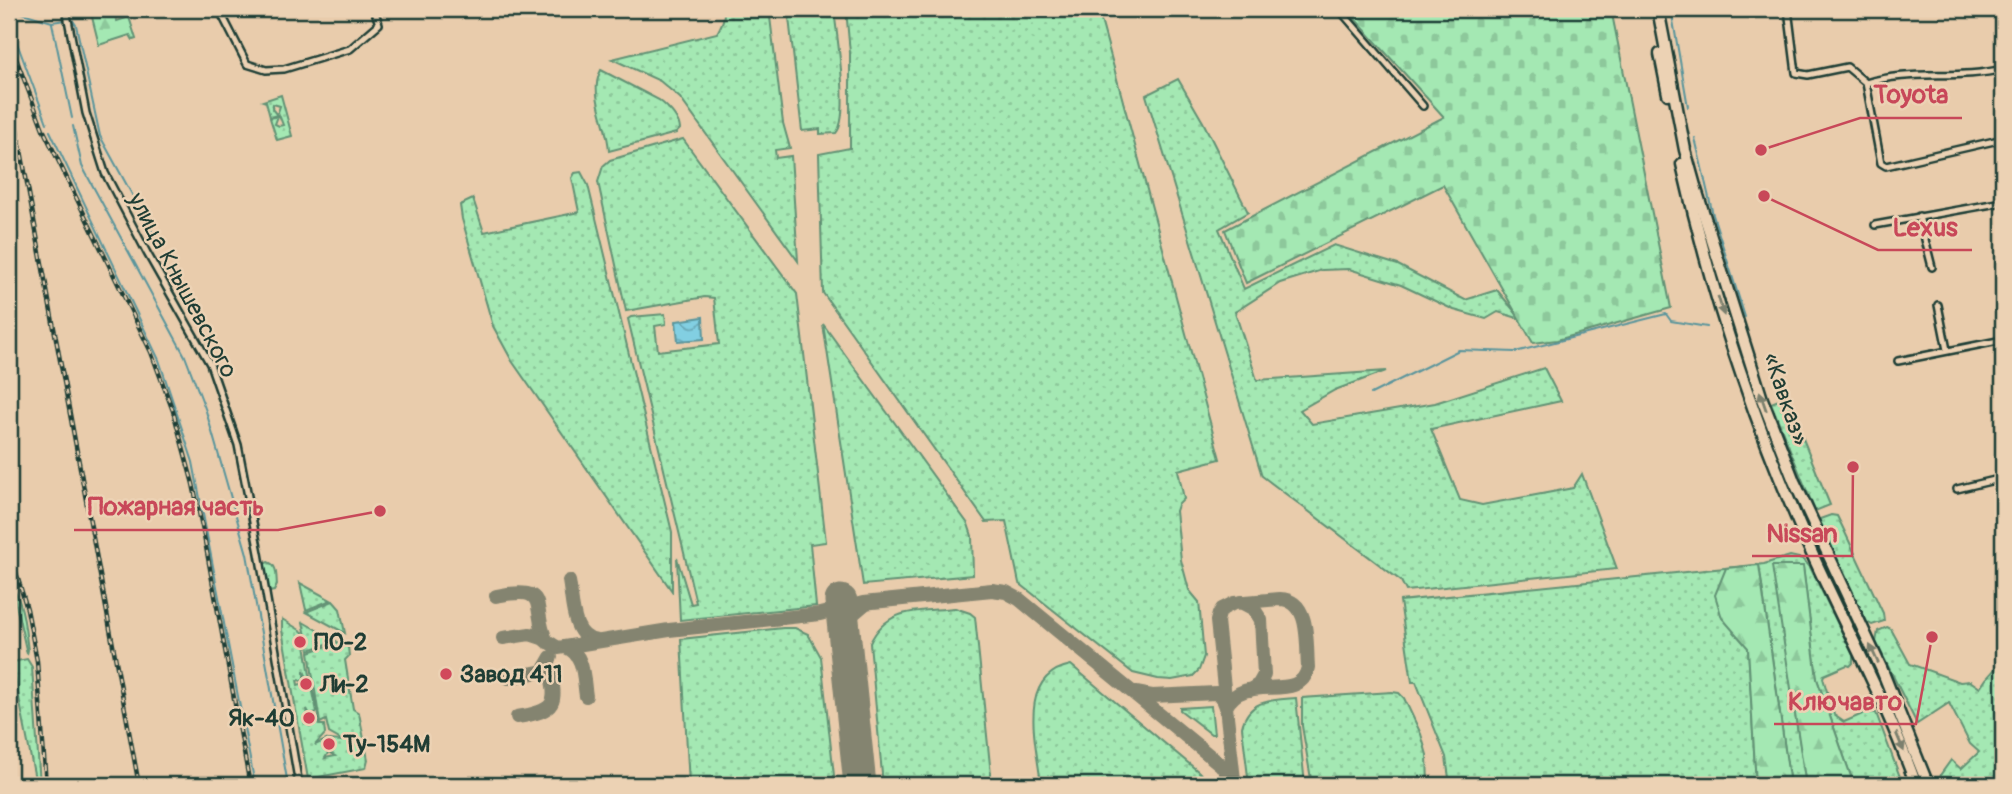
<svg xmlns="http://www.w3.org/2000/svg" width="2012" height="794" font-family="Pangolin,sans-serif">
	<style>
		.grass { fill: url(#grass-dots); stroke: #629274; stroke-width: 2 }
		.forest { fill: url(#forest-firs); stroke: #629274; stroke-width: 2 }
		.cemetery { fill: url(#cemetery-stones); stroke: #629274; stroke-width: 2 }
		.water { fill: url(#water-waves); stroke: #5a959c; stroke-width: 2 }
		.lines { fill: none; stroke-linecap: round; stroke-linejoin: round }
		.stream { stroke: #5a959c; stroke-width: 2 }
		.taxiway { stroke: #848470; stroke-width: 14 }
		.runway { stroke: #848470; stroke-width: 33 }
		.street-casing { stroke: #1f3d34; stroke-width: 10 }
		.highway-casing { stroke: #1f3d34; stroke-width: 15 }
		.street { stroke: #ecd2b4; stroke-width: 5 }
		.highway { stroke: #ecd2b4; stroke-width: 10 }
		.rail-casing { stroke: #1f3d34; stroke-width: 4.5 }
		.rail { stroke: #ecd2b4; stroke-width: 2; stroke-dasharray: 5; stroke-linecap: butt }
		.oneway { fill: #7b806e }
		.poi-dot { fill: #d1495b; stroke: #ecd2b4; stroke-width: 2.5 }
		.labels { text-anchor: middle; stroke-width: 5; stroke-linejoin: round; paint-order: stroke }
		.street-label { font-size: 24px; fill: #1f3d34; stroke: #ecd2b4 }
		.poi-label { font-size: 24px; font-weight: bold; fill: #1f3d34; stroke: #ecd2b4; text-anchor: start }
		.leader { fill: none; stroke: #c84859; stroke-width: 2.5 }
		.callout-dot { fill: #c84859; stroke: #ecd2b4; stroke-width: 2.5 }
		.callout-label { font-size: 26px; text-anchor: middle; font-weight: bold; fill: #c84859; stroke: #ecd2b4; stroke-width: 5; stroke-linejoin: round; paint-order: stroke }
	</style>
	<defs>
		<pattern id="grass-dots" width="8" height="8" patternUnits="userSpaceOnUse" patternTransform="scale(1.75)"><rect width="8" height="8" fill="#a4e8b3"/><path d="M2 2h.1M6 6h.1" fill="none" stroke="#8dc89b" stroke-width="1.8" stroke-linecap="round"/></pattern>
		<pattern id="forest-firs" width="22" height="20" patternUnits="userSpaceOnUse" patternTransform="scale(1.75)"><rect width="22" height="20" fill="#a4e8b3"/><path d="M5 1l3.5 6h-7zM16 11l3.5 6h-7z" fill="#8dc89b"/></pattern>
		<pattern id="cemetery-stones" width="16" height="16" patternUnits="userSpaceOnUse" patternTransform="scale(1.75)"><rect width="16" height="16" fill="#a4e8b3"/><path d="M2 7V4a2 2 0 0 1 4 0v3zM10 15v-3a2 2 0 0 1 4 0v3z" fill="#8dc89b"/></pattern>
		<pattern id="water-waves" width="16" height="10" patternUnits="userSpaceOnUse" patternTransform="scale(1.75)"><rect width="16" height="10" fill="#82cfe2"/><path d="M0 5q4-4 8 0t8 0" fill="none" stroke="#6aa9b8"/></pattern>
	</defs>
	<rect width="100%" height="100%" fill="#e9ccac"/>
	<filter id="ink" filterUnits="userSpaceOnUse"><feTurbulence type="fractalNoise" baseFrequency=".0143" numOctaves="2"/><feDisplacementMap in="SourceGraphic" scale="14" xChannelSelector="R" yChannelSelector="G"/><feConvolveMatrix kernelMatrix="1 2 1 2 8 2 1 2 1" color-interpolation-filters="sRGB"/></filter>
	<g filter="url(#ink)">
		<g class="grass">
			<path d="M 723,9 L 769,9 L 783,123 L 790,148 L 775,150 L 776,158 L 791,156 L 798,261 L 680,98 L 660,81 L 612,59 L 717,33 C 721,26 726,17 723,9 Z"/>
			<path d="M 788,9 L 834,9 C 836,32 851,117 836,133 L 820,134 L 820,129 L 802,131 Z"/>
			<polygon points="846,9 1098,9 1220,459 1178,470 1184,499 1178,505 1176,511 1181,560 1189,590 1199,602 1204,656 1199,670 1193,676 1172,680 1158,679 1133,673 1019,583 1006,521 986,522 823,293 819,154 850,148 850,53"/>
			<path d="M 601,70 L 659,100 C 668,107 679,118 680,129 L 676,133 L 609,151 C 608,124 588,94 601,70 Z"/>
			<polygon points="1178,79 1203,122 1248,212 1219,229 1244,289 1334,245 1398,265 1465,300 1497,290 1521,319 1498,312 1486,319 1454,310 1401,285 1349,269 1322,270 1280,283 1235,312 1257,380 1386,371 1335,390 1300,410 1312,424 1435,403 1544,368 1561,401 1431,429 1460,500 1482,505 1573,488 1582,474 1617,569 1406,591 1401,581 1262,476 1146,95"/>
			<polygon points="281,95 292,136 277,140 270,118 278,116 275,124 279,126 283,125 278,112 280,106 273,104 272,109 277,115 270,117 266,102 263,101"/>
			<polygon points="683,139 797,294 826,542 810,544 816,606 680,620 677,558 691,604 696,603 628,319 631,317 665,314 666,324 655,326 658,351 719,344 714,298 705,297 626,311 598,182 603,166 610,160"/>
			<polygon points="581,172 588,185 672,532 672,591 512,361 493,326 462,219 460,205 473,199 484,232 579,212 572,178 575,173"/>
			<polygon points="823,324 968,524 972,536 973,575 863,585"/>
			<polygon points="1786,397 1830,505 1815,511 1771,403"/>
			<polygon points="1831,515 1837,516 1842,526 1883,613 1884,621 1872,625 1867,622 1822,536 1820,519"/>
			<polygon points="1790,556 1803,559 1810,567 1853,655 1853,663 1850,666 1847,665 1824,675 1823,678 1834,715 1844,722 1867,712 1876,713 1903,785 1854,785 1817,679 1803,567 1773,566 1806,785 1790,785 1759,565 1748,648 1756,785 1450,785 1446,757 1416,682 1412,682 1400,601 1764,564"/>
			<path d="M 268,562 C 278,565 276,577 277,585 L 274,591 L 269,592 L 264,564 Z"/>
			<polygon points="300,583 331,600 306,610"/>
			<path d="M 12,587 C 24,603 25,631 28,650 L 27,654 Z"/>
			<polygon points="333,601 340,609 345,633 306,612"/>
			<path d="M 955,608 L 970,613 L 975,617 L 992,785 L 883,785 L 870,643 C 887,606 920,612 955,608 Z"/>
			<polygon points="282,619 303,632 311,681 308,680 304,671 304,681 297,680 298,685 304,683 307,692 308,683 311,682 317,712 314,713 315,716 311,717 307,709 308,717 303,719 308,719 310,727 311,719 318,719 319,725 324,725 325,734 315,745 326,740 325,744 328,753 325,758 335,756 330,753 332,746 329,740 343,741 329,733 326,720 320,723 309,652 339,642 348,647 349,656 345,660 353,709 359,713 368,760 366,768 308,779 282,630"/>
			<polygon points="303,622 336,641 309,650"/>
			<polygon points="1887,627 1891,629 1910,664 1960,682 1970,681 1980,688 1986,679 2003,660 2003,785 1939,785 1941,774 1951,760 1961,769 1979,752 1970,744 1949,703 1917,724 1876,642 1878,631"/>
			<polygon points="783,628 795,628 808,634 821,657 835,785 689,785 681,639"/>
			<polygon points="27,659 32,667 40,785 30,785 36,784 12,662"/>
			<path d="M 1071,665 L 1199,772 L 1210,785 L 1041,785 C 1037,745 1015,676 1071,665 Z"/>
			<polygon points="1392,692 1399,693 1404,698 1421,734 1427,755 1428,785 1312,785 1302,726 1302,698"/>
			<path d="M 1296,698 L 1305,785 L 1249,785 L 1242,727 C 1248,699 1273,700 1296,698 Z"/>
			<polygon points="1211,706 1214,734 1211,734 1180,710 1180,708"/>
		</g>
		<g class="forest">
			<polygon points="90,9 112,9 117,21 129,17 136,39 133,40 130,35 99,45"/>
			<polygon points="1759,565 1790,785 1756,785 1748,648 1722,618 1715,595 1726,568"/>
			<polygon points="1772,566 1803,566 1817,679 1854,785 1806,785"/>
		</g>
		<polygon class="cemetery" points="1346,9 1611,9 1671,308 1557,340 1533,343 1443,185 1246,283 1225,230 1444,117"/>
		<polygon class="water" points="703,317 704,339 678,341 676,321"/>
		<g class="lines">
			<g class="stream">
				<polyline points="1671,9 1688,107"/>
				<polyline points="52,23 72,118"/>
				<polyline points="47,123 14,35 13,10 52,22 72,19 76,25 100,136 158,242"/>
				<polyline points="73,126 82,166 185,356 206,411 247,554 288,785"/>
				<polyline points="50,131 159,360 193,462 255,785"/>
				<polyline points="1695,138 1713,215 1745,317"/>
				<polyline points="1371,394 1459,350 1515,352 1666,314 1671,321 1707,327"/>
			</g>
			<g class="taxiway">
				<path d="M 569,581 C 573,601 571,638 597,641"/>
				<path d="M 496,596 C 553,585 530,606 547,642"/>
				<polyline points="1241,602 1254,609 1261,620 1264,675 1259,684 1250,690"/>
				<polyline points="844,636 852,615 865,604"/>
				<polyline points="503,638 530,634 542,638 558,648 669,630 820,614 863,603 992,590 1006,592 1019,599 1221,765 1234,785"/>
				<path d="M 566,647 C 585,655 583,678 586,696"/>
				<polyline points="509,678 543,671 551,657"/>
				<path d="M 1136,693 L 1152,696 L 1216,693 L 1222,697 L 1226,707 C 1244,670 1301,706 1308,667 C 1306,644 1311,600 1280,599 L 1234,603 L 1222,609 L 1219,614 L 1217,621 L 1226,707 L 1234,780"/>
				<path d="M 517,717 C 561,710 556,702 549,663"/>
			</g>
			<polyline class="runway" points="841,601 860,785"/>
			<g class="street-casing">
				<g id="street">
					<polyline points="66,9 86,113 105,173 147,253 210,364 238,445 259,553 299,785"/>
					<polyline points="1339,9 1423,106"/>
					<polyline points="1788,9 1796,73 1808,75 1847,67 1866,83 1881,163 1886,166 2003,139"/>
					<polyline points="220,11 247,64 266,70 284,69 350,49 379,24 374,9"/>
					<path d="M 1866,83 C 1910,69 1958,80 2003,69"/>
					<polyline points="1919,216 1932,267"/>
					<polyline points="1875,225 2003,202"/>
					<polyline points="1938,305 1947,350"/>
					<polyline points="1898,361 2003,340"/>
					<polyline points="1957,489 2003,478"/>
				</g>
			</g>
			<g class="highway-casing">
				<g id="highway">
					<polyline points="1658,9 1685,150 1695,186 1762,399 1794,481 1882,670 1928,785"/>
					<polyline points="1660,54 1668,94"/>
					<path d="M 1682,164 C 1711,294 1755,425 1809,547 C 1845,627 1887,703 1916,785"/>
				</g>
			</g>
			<use href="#street" class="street"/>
			<use href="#highway" class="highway"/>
			<g class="rail-casing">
				<g id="rail">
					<polyline points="9,40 43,129 151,352 173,411 193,484 204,536 250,785"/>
					<polyline points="9,86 139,785"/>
					<polyline points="9,549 27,609 37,661 46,785"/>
					<polyline points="9,584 9,588"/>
				</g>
			</g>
			<use href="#rail" class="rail"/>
		</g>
		<defs><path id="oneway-solid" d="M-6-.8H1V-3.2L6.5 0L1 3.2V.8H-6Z" transform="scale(1.75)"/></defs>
		<g class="oneway">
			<use href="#oneway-solid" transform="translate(1721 306) rotate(73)"/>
			<use href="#oneway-solid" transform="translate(1763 401) rotate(-109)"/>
			<use href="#oneway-solid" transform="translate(1874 654) rotate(-115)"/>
			<use href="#oneway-solid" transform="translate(1900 742) rotate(67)"/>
		</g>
	</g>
	<g class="poi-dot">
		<circle cx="300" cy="642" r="7"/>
		<circle cx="446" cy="674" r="7"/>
		<circle cx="306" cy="684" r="7"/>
		<circle cx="309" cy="718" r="7"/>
		<circle cx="329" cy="744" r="7"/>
	</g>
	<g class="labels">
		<g class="street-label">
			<text transform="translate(183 285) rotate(62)" y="8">улица Кнышевского</text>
			<text transform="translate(1786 399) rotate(71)" y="8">«Кавказ»</text>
		</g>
		<g class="poi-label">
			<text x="314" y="650">ПО-2</text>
			<text x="460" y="682">Завод 411</text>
			<text x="320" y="692">Ли-2</text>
			<text x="295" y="726" text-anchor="end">Як-40</text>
			<text x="343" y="752">Ту-154М</text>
		</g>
	</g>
	<path class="leader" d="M1761 150L1860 118H1962M1764 196L1878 250H1972M380 511L278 530H74M1853 467L1852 556H1752M1932 637L1916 724H1774"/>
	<g class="callout-dot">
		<circle cx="1761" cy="150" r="7"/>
		<circle cx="1764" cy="196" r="7"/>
		<circle cx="380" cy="511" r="7"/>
		<circle cx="1853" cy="467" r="7"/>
		<circle cx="1932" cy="637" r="7"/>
	</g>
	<g class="callout-label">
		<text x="1911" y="103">Toyota</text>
		<text x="1925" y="236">Lexus</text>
		<text x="176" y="515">Пожарная часть</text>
		<text x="1802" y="542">Nissan</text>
		<text x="1845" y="710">Ключавто</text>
	</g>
	<rect width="2012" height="794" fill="none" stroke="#ecd2b4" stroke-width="35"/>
	<rect x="18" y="18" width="1977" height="759" fill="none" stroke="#1f3d34" stroke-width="2.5" filter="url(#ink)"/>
</svg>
